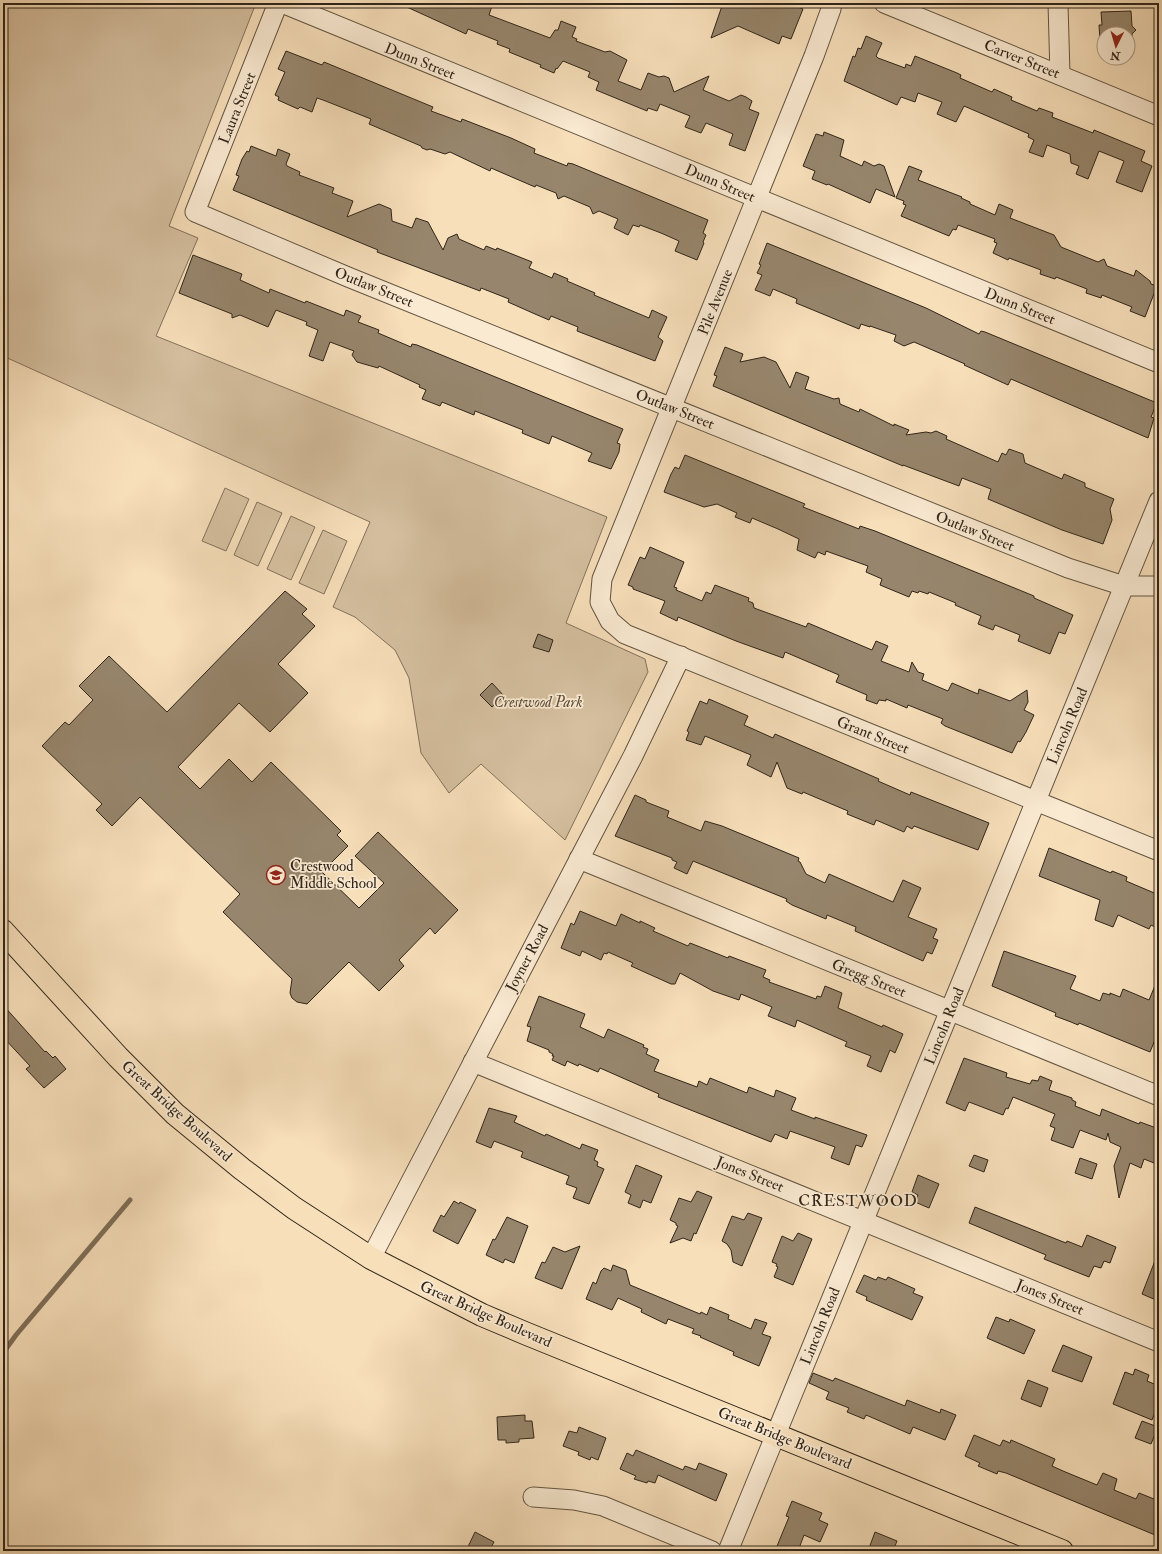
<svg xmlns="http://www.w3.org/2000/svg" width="1162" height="1554" font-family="'IM FELL Double Pica',serif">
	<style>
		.green { fill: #d5bf9f; stroke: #82725c }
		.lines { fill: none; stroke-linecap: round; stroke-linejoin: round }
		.stream { stroke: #7f6f59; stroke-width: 5 }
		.building { fill: #97866d; stroke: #302519 }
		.minor-casing { stroke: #625441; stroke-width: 21 }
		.primary-casing { stroke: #302519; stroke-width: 24 }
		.minor { stroke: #faead2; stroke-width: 19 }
		.primary { stroke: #f7dfba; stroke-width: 22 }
		.labels { text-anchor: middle; stroke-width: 3.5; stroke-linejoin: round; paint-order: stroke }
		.street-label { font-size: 15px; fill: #302519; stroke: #faead2 }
		.park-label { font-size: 15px; font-style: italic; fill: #594c3a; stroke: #faead2 }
		.poi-label { font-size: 15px; fill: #302519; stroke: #faead2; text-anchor: start }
		.neighbourhood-label { font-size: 16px; letter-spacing: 1px; fill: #302519; stroke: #faead2 }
	</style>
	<rect width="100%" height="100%" fill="#f7dfba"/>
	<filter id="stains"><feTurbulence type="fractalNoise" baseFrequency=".005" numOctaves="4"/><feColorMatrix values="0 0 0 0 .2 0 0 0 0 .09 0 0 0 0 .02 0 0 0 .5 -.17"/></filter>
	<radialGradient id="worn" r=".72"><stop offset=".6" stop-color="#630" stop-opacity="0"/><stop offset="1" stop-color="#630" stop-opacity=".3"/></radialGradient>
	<g class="green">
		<polygon points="3,3 256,3 169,226 198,238 156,336 607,517 566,623 645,659 648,672 565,840 481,764 449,793 421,753 409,678 395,650 355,617 333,607 370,522 3,356"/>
		<polygon points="225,488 249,499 226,551 202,541"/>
		<polygon points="257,502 282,513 258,566 234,555"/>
		<polygon points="291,516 315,527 291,580 267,569"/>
		<polygon points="323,530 347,541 324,594 299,583"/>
	</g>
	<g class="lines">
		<polyline class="stream" points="3,1353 16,1335 130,1200"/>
	</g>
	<g class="building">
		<polygon points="398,3 493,3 489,15 550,38 555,30 558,30 561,21 576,27 572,37 577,39 576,41 605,52 610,51 627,60 618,81 641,90 648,73 659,77 664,76 669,78 674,92 709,76 703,90 729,101 741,95 746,97 752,101 749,109 759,113 745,151 729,145 733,134 706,123 701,133 685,127 690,116 660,104 657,111 648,108 647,111 596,90 599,82 588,77 590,72 563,61 557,69 556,68 554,73 540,67 541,65 509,52 510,49 497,44 498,41 468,29 466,34"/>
		<polygon points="723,3 788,3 803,9 791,39 782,36 779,44 738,26 711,38"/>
		<polygon points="1131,11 1132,26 1136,30 1132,34 1132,40 1128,40 1128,34 1104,34 1104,41 1100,41 1099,25 1102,25 1101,12"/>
		<polygon points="866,36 882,43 876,56 878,58 905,68 906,64 911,66 915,56 957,73 961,75 960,78 992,92 994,89 1012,97 1011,100 1037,111 1039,108 1053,113 1052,117 1093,133 1094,130 1145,151 1141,161 1152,166 1142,192 1116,182 1124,161 1099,151 1088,179 1076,174 1079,166 1071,163 1070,154 1047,145 1043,157 1029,152 1034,140 1028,137 1029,134 964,106 956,122 937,114 942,102 918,93 915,102 901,97 897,105 844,81 853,56 855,57 858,48 861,49"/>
		<polygon points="286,51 322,65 324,62 433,107 431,111 461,122 462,119 511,138 535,149 534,153 567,166 568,163 573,164 708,220 703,233 706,235 703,242 704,243 697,260 675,251 679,241 661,233 640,225 639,227 633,225 628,235 614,228 618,219 599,211 593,214 590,207 564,196 558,199 556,193 536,185 535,187 491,168 490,171 450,152 445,154 430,149 427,150 422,148 421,146 369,124 371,119 323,100 317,98 312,112 300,107 298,109 278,100 279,97 275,95 285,72 278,69"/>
		<polygon points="824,132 844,140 840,156 862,166 864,161 874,166 879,164 884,166 895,197 876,189 870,203 828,184 827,185 812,179 815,171 803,166 816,134 823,136"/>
		<polygon points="251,146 276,156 278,149 290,154 286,164 287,166 300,172 299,175 334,188 332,193 353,201 347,217 379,204 391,209 392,221 412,228 416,218 428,222 443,250 448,238 457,234 459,239 484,250 486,246 496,250 497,248 532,262 529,268 552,278 554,273 568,279 567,281 595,293 594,295 649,318 652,310 667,317 658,337 663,341 655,361 577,331 578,327 551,316 549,320 535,314 508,302 509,299 481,288 480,291 377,252 378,250 233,190 239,176 236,175 242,159 247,151 249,152"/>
		<polygon points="909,166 922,171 918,180 962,197 961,198 970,202 970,204 995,215 999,204 1013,210 1010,218 1054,235 1061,247 1098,262 1104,259 1107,266 1134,276 1136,270 1150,281 1151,284 1157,286 1145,317 1130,311 1132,307 1102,295 1101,298 1086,293 1087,289 1056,277 1055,279 1040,274 1041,270 1009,258 1008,260 993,253 997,243 994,242 995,239 958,225 956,230 953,229 949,236 901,216 906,205 903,204 904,201 896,198"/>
		<polygon points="767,243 926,308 979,334 981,331 985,332 1157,403 1151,417 1154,418 1148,438 1011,379 1008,385 964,365 965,364 914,342 904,346 894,341 896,335 870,326 870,327 861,324 859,329 796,303 797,299 773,289 770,296 755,290 762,275 757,273 761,265 759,264"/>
		<polygon points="193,255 242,274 240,280 269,293 270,289 305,303 306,301 344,316 346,310 361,316 358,322 379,330 378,333 411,347 412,344 417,345 623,429 617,443 620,444 619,452 611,469 588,461 592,453 552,436 549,444 522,433 523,430 475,411 474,415 442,402 440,406 422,399 426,390 419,387 420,385 379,366 378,368 357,362 352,355 354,351 330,342 323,361 309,356 318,330 306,325 307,322 281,312 276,310 268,327 240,315 232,318 232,314 179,293"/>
		<polygon points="725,347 743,354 740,362 764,357 776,362 790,388 796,372 809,377 805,389 834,399 839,398 840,404 859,412 860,409 894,426 894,424 909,430 906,435 926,432 931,433 936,431 947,436 946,439 998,462 1002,453 1006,455 1009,449 1023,454 1025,463 1062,479 1064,474 1085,483 1085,487 1114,499 1110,509 1112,520 1103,544 1062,530 988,499 991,489 962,478 959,486 903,465 903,466 713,386 717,376 714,375"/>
		<polygon points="685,455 805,504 803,507 859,529 860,526 875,531 1034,596 1034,598 1073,615 1065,634 1059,632 1050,654 1018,641 1020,635 995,625 993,630 978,624 981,616 955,605 956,603 929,592 928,594 919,591 918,593 912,591 909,597 880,585 882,579 866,572 868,566 826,551 825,555 818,552 815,558 797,550 799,539 778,529 752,518 750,523 735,517 737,513 717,504 704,507 664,492 671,474 675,467 679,469"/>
		<polygon points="650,547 684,562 674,587 677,588 676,590 702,601 706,592 711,594 715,585 749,598 748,601 753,603 754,608 806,627 808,623 872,650 876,641 888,646 881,661 909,672 912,662 918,672 924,674 922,680 948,691 952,683 978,694 979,689 1010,701 1027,690 1028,702 1024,710 1034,715 1026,732 1020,742 1018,741 1012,753 945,726 941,723 943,719 908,705 907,708 886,699 886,701 879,700 877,704 866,700 867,695 836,682 839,675 785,652 783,658 736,641 678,617 677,621 660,613 665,601 633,589 633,587 628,585 640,557 645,559"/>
		<polygon points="285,591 307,609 302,614 315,626 278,664 308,693 270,732 239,703 178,767 200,789 229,759 252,782 271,762 341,831 337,835 348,846 322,872 359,908 384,883 355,856 378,832 458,910 435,934 430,928 399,960 404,966 379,991 349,962 307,1004 297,1002 292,998 290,993 292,979 223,912 240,894 140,797 112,826 96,810 102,804 42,746 65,722 69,725 93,700 79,686 109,656 167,712"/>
		<polygon points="538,634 553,640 549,652 533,647"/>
		<polygon points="492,683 504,696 492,707 480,695"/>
		<polygon points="709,699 748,716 744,725 773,738 775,734 879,779 878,781 910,795 911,792 989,823 978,850 914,826 912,829 907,826 904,832 876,820 874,825 847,814 848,811 803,792 802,794 787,788 777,762 771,777 747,765 751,755 705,736 701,745 686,740 689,732 687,731 700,701 707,704"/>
		<polygon points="635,795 646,800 646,802 669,811 667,817 701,831 705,821 722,826 799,858 798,861 800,862 806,874 825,883 829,874 893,902 903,880 921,888 908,917 937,929 933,938 938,940 932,954 927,952 923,961 855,931 856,927 827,915 826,919 792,905 786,901 787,899 693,861 687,874 674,868 677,862 672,860 672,858 615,836"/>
		<polygon points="1049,848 1111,873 1112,871 1127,877 1126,881 1159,895 1159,919 1155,927 1151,925 1149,929 1118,915 1113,927 1095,920 1100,900 1039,876"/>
		<polygon points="580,911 616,926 621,914 640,923 640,921 655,928 653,931 688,946 690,943 728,958 729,956 766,970 763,977 770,980 769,982 816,999 817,996 821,997 825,986 842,993 838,1008 882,1027 883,1025 903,1034 895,1053 890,1050 881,1072 867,1066 871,1056 845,1046 847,1042 797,1020 795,1027 768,1016 772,1007 741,994 739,1000 713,991 680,973 675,984 671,984 631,966 633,963 608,952 607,954 604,953 601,960 582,951 580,956 561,948 571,923 574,925"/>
		<polygon points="1004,951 1076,976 1070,989 1100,1001 1103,993 1110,995 1110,993 1120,997 1123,989 1149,1000 1159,976 1159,1030 1150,1052 1079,1023 1078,1025 1071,1022 1055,1016 1056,1013 992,986"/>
		<polygon points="539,996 585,1014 580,1027 604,1038 608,1029 644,1045 643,1047 648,1049 646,1054 659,1060 654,1071 697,1087 699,1081 707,1085 710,1078 747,1093 749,1087 774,1097 776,1090 796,1098 791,1110 815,1119 815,1117 867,1135 862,1147 856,1145 849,1165 831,1158 835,1147 790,1131 787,1139 775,1134 771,1142 658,1097 659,1094 600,1068 598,1072 579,1064 578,1066 567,1061 565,1066 552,1060 554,1056 552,1056 553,1054 549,1052 549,1050 527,1041 531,1027 527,1026"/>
		<polygon points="3,1005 45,1052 46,1051 53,1058 55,1056 66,1069 44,1088 26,1069 30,1066 3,1037"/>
		<polygon points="964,1058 1007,1073 1006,1077 1030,1084 1032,1080 1038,1081 1040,1076 1052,1081 1049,1090 1072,1098 1072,1100 1076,1102 1075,1106 1100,1116 1102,1109 1139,1124 1140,1122 1159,1129 1159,1165 1144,1159 1141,1168 1130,1163 1119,1198 1114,1166 1121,1147 1110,1142 1108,1133 1106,1140 1080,1130 1073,1148 1051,1140 1055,1128 1050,1126 1055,1114 1013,1097 1008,1109 1006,1108 1003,1115 969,1102 965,1111 946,1103"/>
		<polygon points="489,1108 517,1116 514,1122 545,1136 546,1134 580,1149 582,1144 598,1150 594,1160 598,1162 597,1166 604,1169 589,1204 573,1198 577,1188 566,1184 569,1176 521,1157 523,1152 494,1141 491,1148 476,1142"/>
		<polygon points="974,1155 988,1160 984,1172 969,1166"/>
		<polygon points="1080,1158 1097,1164 1092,1179 1075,1173"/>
		<polygon points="636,1165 662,1176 651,1203 643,1200 640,1208 628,1203 631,1195 625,1192"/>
		<polygon points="918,1175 939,1184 929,1208 915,1202 918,1195 912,1192"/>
		<polygon points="697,1191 712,1197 696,1234 694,1233 691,1241 683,1238 670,1243 678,1226 676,1225 676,1223 670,1220 679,1198 691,1202"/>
		<polygon points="454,1201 459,1204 460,1202 476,1210 458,1244 433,1231 441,1215 444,1217"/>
		<polygon points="975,1207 1066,1243 1067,1241 1082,1247 1087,1235 1116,1247 1110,1263 1104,1261 1101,1268 1094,1266 1089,1277 1044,1259 1046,1255 969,1223"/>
		<polygon points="748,1213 762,1218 742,1266 733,1262 731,1250 727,1244 722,1241 732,1216 744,1220"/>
		<polygon points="507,1217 528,1226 514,1263 505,1259 503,1263 486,1255 493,1239 495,1240"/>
		<polygon points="798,1233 812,1239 793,1285 774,1277 778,1267 776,1266 777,1264 772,1262 782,1236 793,1241"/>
		<polygon points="580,1246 562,1289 535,1278 542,1262 545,1263 553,1247 565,1252"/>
		<polygon points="1158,1253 1159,1291 1156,1300 1142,1294"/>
		<polygon points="613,1265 626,1270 630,1285 700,1314 701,1312 707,1315 710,1307 729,1315 728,1319 751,1329 755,1319 767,1323 762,1334 771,1337 759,1366 733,1355 734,1352 700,1337 701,1336 692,1333 694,1329 668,1319 666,1324 641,1312 642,1309 618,1298 612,1310 586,1299 593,1282 596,1284 601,1271 604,1268 611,1271"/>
		<polygon points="864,1275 876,1280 878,1277 886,1280 888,1277 915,1289 913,1293 923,1297 912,1320 866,1300 867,1297 856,1292"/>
		<polygon points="996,1317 1009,1322 1010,1319 1035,1330 1024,1354 987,1338"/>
		<polygon points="1063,1345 1092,1357 1082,1382 1052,1371"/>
		<polygon points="1135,1369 1149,1375 1147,1381 1159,1386 1155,1398 1159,1399 1159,1402 1152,1420 1113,1404 1125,1372 1133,1375"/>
		<polygon points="813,1373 833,1381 835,1378 905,1406 907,1400 940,1413 941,1409 956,1415 945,1440 913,1427 910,1434 866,1415 864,1419 847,1412 849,1408 826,1399 829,1392 809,1383"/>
		<polygon points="1028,1380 1048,1388 1041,1407 1021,1399"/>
		<polygon points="525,1415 525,1421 532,1421 534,1438 519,1439 519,1442 506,1443 506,1440 498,1440 497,1417"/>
		<polygon points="1142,1421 1158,1427 1151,1444 1135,1438"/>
		<polygon points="579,1427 606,1438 598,1460 591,1457 590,1460 578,1455 579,1452 563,1446 569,1431 577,1433"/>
		<polygon points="974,1435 1000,1446 1003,1440 1010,1443 1011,1440 1055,1459 1052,1466 1063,1471 1097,1485 1103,1473 1117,1479 1114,1490 1136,1499 1139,1493 1159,1501 1159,1526 1155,1535 1006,1473 998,1471 997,1474 978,1466 980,1463 965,1456"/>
		<polygon points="636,1450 683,1470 685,1466 696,1470 699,1463 727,1474 716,1501 658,1475 655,1483 648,1481 647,1483 634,1479 636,1476 620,1469 627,1453 633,1456"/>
		<polygon points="792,1501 822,1513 819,1520 828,1524 820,1542 804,1535 798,1551 775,1551 789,1517 786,1516"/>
		<polygon points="475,1532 494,1542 489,1551 466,1551"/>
		<polygon points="875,1532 897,1541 893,1551 868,1551"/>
	</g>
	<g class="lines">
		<g class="minor-casing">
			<g id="minor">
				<polyline points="278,3 195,212 348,277 1068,568 1124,586 1159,586"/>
				<polyline points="282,3 1159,363"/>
				<polyline points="832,3 831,9 814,56 602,579 600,602 610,621 625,634 1159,851"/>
				<polyline points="884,3 1159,116"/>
				<polyline points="1058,3 1060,75"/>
				<polyline points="579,859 1159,1096"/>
				<polyline points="473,1062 1159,1342"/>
				<polyline points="371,1258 633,756 681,656"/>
				<polyline points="533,1497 574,1500 603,1506 712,1551"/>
				<polyline points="728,1551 1159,501"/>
			</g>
		</g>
		<g class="primary-casing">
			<polyline id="primary" points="3,931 118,1057 175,1114 242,1169 294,1208 371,1258 482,1315 527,1334 1062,1551"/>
		</g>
		<use href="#minor" class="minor"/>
		<use href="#primary" class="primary"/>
	</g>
	<defs>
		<g id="school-ring" transform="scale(1)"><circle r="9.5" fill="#faead2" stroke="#8f2418" stroke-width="1.5"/><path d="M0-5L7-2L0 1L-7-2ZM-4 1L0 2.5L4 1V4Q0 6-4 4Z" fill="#8f2418"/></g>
	</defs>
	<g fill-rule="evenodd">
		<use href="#school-ring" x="276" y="875"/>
	</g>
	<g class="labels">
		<g class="street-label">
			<text transform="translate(1022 59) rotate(22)" y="5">Carver Street</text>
			<text transform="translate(420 61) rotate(22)" y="5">Dunn Street</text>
			<text transform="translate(237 108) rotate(-68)" y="5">Laura Street</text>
			<text transform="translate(720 183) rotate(23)" y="5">Dunn Street</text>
			<text transform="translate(374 287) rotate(22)" y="5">Outlaw Street</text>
			<text transform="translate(715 302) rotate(-68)" y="5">Pile Avenue</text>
			<text transform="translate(1020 306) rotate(22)" y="5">Dunn Street</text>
			<text transform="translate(675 409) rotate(22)" y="5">Outlaw Street</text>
			<text transform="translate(975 531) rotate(22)" y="5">Outlaw Street</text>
			<text transform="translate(1067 726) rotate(-67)" y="5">Lincoln Road</text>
			<text transform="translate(873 735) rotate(22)" y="5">Grant Street</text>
			<text transform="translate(527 958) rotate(-62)" y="5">Joyner Road</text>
			<text transform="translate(869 978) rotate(22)" y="5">Gregg Street</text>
			<text transform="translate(944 1026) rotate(-68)" y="5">Lincoln Road</text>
			<text transform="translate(177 1111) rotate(42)" y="5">Great Bridge Boulevard</text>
			<text transform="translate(750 1174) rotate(22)" y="5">Jones Street</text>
			<text transform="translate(1050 1297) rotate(22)" y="5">Jones Street</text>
			<text transform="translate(486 1314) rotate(24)" y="5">Great Bridge Boulevard</text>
			<text transform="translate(820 1326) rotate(-68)" y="5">Lincoln Road</text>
			<text transform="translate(785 1438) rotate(22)" y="5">Great Bridge Boulevard</text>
		</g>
		<g class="park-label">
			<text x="538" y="707">Crestwood Park</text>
		</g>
		<g class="poi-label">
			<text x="290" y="871">Crestwood<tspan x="290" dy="17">Middle School</tspan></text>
		</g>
		<g class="neighbourhood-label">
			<text x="858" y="1206">CRESTWOOD</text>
		</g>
	</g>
	<rect width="1162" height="1554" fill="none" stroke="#f7dfba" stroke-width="16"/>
	<rect x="4" y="4" width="1154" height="1546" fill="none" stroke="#302519" stroke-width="2"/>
	<rect x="8" y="8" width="1146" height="1538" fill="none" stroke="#302519"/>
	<g transform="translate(1116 46) rotate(185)"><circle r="19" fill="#faead2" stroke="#a99b88"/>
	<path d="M0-3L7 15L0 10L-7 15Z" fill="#8f2418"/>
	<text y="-6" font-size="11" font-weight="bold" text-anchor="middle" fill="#302519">N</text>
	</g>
	<rect width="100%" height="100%" filter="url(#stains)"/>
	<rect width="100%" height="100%" fill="url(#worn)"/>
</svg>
